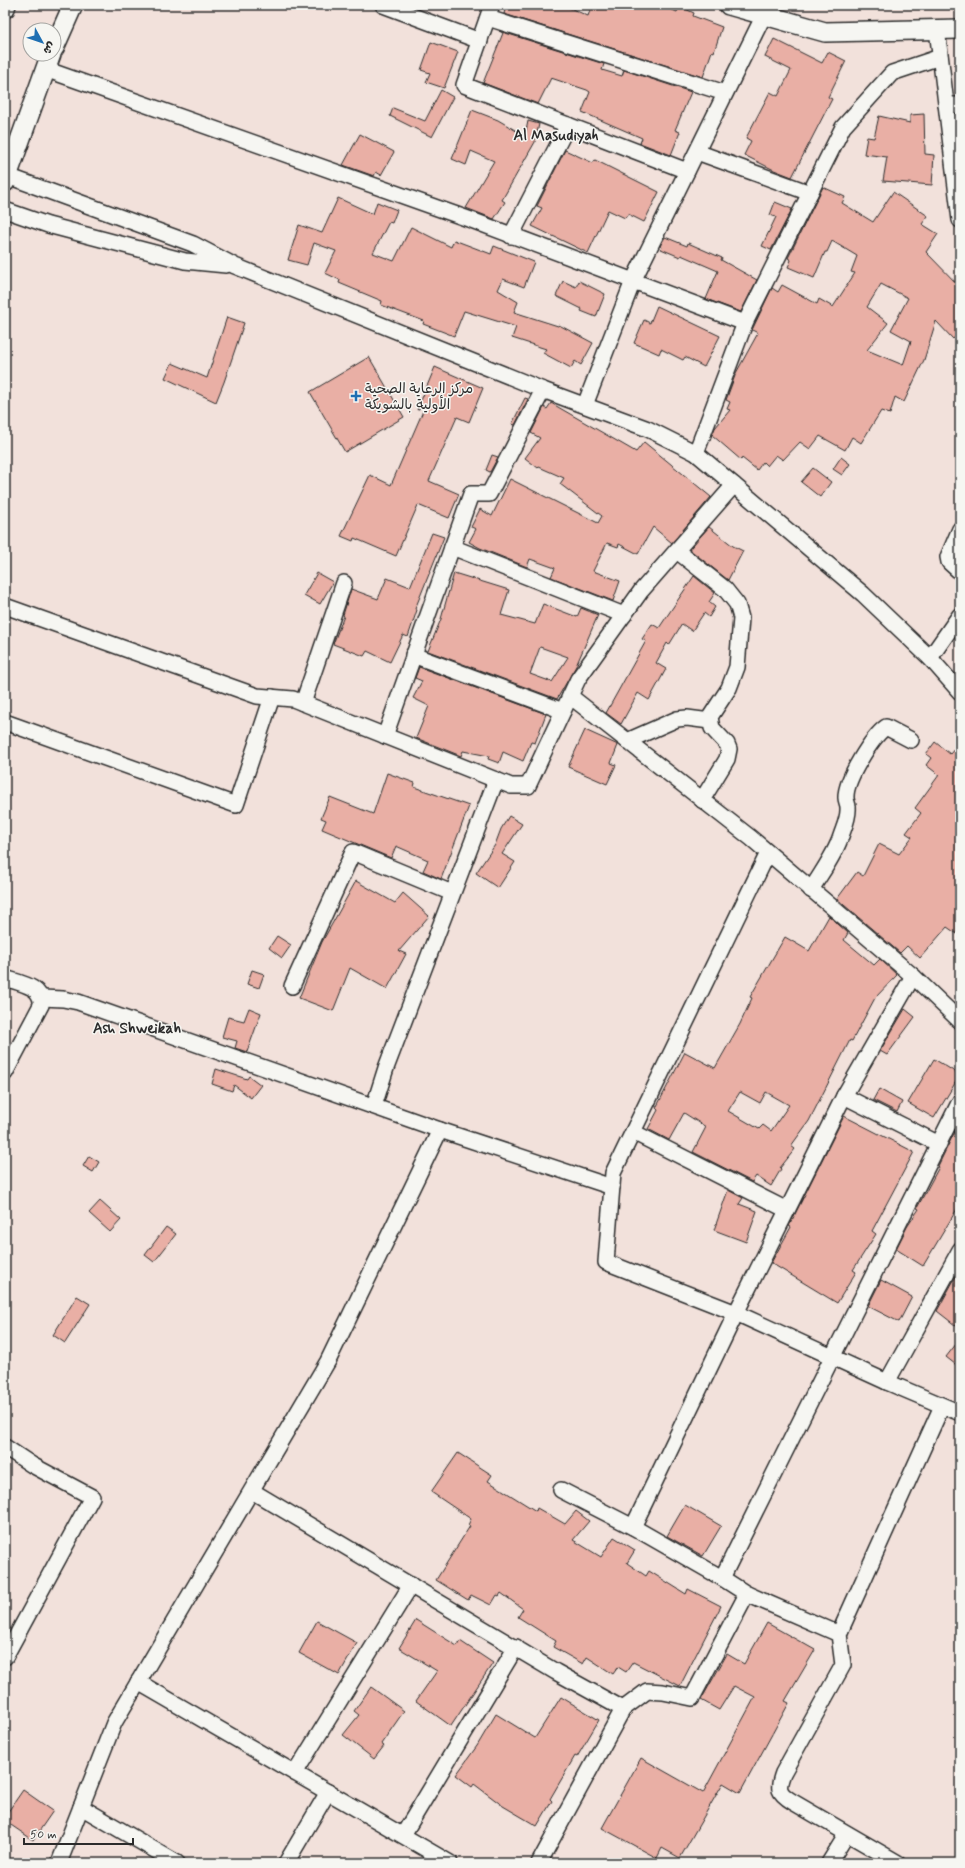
<svg xmlns="http://www.w3.org/2000/svg" width="965" height="1868" font-family="Mynerve,'Playpen Sans Arabic',sans-serif">
	<style>
		.building { fill: #e9afa5; stroke: #2b2b2b; fill-rule: evenodd }
		.lines { fill: none; stroke-linecap: round; stroke-linejoin: round }
		.minor-casing { stroke: #2b2b2b; stroke-width: 18 }
		.major-casing { stroke: #2b2b2b; stroke-width: 22 }
		.minor { stroke: #f6f6f2; stroke-width: 15 }
		.major { stroke: #f6f6f2; stroke-width: 19 }
		.poi-dot { fill: #1f6fb2; stroke: #f6f6f2; stroke-width: 1.5 }
		.labels { text-anchor: middle; stroke-width: 3; stroke-linejoin: round; paint-order: stroke }
		.poi-label { font-size: 14px; fill: #2b2b2b; stroke: #f6f6f2; text-anchor: start }
		.neighbourhood-label { font-size: 15px; font-weight: bold; fill: #2b2b2b; stroke: #f6f6f2 }
	</style>
	<rect width="100%" height="100%" fill="#f2e1db"/>
	<filter id="ink" filterUnits="userSpaceOnUse"><feTurbulence type="fractalNoise" baseFrequency=".025" numOctaves="2"/><feDisplacementMap in="SourceGraphic" scale="8" xChannelSelector="R" yChannelSelector="G"/><feConvolveMatrix kernelMatrix="1 2 1 2 8 2 1 2 1" color-interpolation-filters="sRGB"/></filter>
	<g filter="url(#ink)">
		<g class="building">
			<polygon points="506,5 563,5 588,16 592,5 661,5 677,12 679,6 694,13 693,16 722,27 714,52 712,51 703,77 504,14"/>
			<polygon points="499,31 604,64 602,70 622,76 624,70 691,92 675,130 680,132 671,155 640,143 642,138 582,112 590,92 587,90 551,78 538,104 483,83 503,33"/>
			<polygon points="774,39 822,63 828,52 846,61 828,97 832,99 792,177 774,170 744,155 751,141 746,138 770,92 778,96 791,70 765,57"/>
			<polygon points="431,42 458,52 444,88 426,82 430,73 421,70"/>
			<polygon points="441,90 453,97 432,137 390,116 393,108 425,121"/>
			<polygon points="472,110 498,120 525,136 528,121 539,124 535,142 502,200 505,202 494,219 466,208 494,161 471,151 466,165 452,159"/>
			<polygon points="924,114 925,154 934,155 932,185 883,181 887,157 864,154 867,137 874,138 879,116 910,123 910,115"/>
			<polygon points="360,134 394,152 381,175 376,172 374,176 343,165"/>
			<polygon points="565,150 593,163 595,160 659,192 644,222 628,214 625,218 608,210 588,253 532,226 542,208 537,206"/>
			<path d="M 823,187 L 845,197 L 842,203 L 873,222 L 893,192 L 928,216 L 922,224 L 938,234 L 926,252 L 960,287 L 960,332 L 953,339 L 936,321 L 924,360 L 904,402 L 895,397 L 890,414 L 881,411 L 861,443 L 852,437 L 845,450 L 820,436 L 810,449 L 800,442 L 783,460 L 776,455 L 767,466 L 763,462 L 757,470 L 742,458 L 741,460 L 712,435 L 715,428 L 730,410 L 727,409 L 730,402 L 726,400 L 736,373 L 758,333 L 752,330 L 772,288 L 778,292 L 782,285 L 817,304 L 819,299 L 833,307 L 855,273 L 851,272 L 857,256 L 832,241 L 827,252 L 825,252 L 814,278 L 788,267 L 791,260 L 788,258 ZM 881,284 L 908,298 L 891,330 L 911,341 L 903,365 L 867,350 L 888,323 L 867,307 Z"/>
			<polygon points="338,198 373,214 377,202 397,210 392,223 389,222 373,253 394,261 411,227 451,247 454,240 491,254 494,246 534,262 524,287 503,279 498,290 518,302 514,312 558,326 559,325 593,343 581,365 575,361 571,368 543,353 546,349 512,338 516,327 464,311 454,336 423,324 424,321 381,305 382,301 339,283 340,280 325,273 336,251 314,243 307,265 288,260 299,225 322,233"/>
			<polygon points="775,202 792,209 771,250 762,246 776,217 770,215"/>
			<polygon points="665,237 687,246 688,243 722,258 721,260 757,280 741,312 706,299 718,271 681,255 680,257 661,249 662,247 660,246"/>
			<polygon points="563,281 576,287 579,281 605,294 596,317 581,311 582,309 556,296"/>
			<polygon points="657,306 720,336 704,367 685,357 683,360 661,349 659,354 634,343 644,320 650,323"/>
			<polygon points="227,317 244,323 224,382 216,402 165,378 172,363 207,378"/>
			<polygon points="369,357 404,417 345,452 310,392"/>
			<polygon points="435,367 483,388 469,422 457,417 429,481 459,494 449,518 418,505 396,556 354,538 353,541 341,536 370,475 391,485 426,404 417,410"/>
			<polygon points="525,398 528,399 515,425 512,424"/>
			<polygon points="551,403 636,452 644,442 711,497 672,543 653,527 638,554 619,544 618,547 607,543 593,571 620,581 613,601 551,577 555,568 530,559 527,567 480,548 469,542 476,529 471,527 480,509 492,516 510,479 598,523 602,516 560,484 564,478 539,467 538,468 525,458 540,438 531,433 544,407 547,409"/>
			<polygon points="492,455 498,457 490,472 486,470"/>
			<polygon points="841,457 850,464 842,475 833,469"/>
			<polygon points="813,468 831,482 820,497 801,482"/>
			<polygon points="709,527 733,546 743,551 728,580 689,549"/>
			<polygon points="432,533 444,537 415,609 417,610 408,637 403,635 390,662 367,651 364,656 333,644 344,616 343,615 351,589 378,599 387,578 410,587"/>
			<polygon points="317,573 333,582 320,604 304,595"/>
			<path d="M 454,573 L 509,590 L 501,615 L 535,624 L 543,604 L 577,617 L 581,608 L 598,615 L 576,666 L 557,699 L 428,651 L 441,619 ZM 540,647 L 568,657 L 552,682 L 530,674 Z"/>
			<polygon points="694,576 715,593 709,602 715,607 709,617 704,613 692,631 682,624 669,645 667,643 656,663 666,669 649,700 638,693 621,724 606,713 646,641 642,639 652,624 659,628"/>
			<polygon points="419,667 546,714 535,743 531,742 523,761 503,752 499,763 488,759 489,756 463,751 461,756 416,738 429,706 413,698 422,681 415,678"/>
			<polygon points="585,730 618,745 611,763 616,765 607,784 568,767"/>
			<polygon points="935,742 950,754 960,742 960,936 947,927 920,958 907,946 900,953 837,899 857,872 863,876 879,844 899,854 912,837 906,833 921,813 915,808 939,775 926,765 931,758 926,754"/>
			<polygon points="387,773 415,783 414,787 469,806 441,879 423,871 428,860 396,846 391,858 322,829 326,820 321,818 330,797 373,814"/>
			<polygon points="509,816 522,824 502,854 515,862 498,888 476,873 495,845 501,829"/>
			<polygon points="356,881 395,903 403,893 429,916 399,951 406,954 387,989 350,968 333,1011 299,998 322,942"/>
			<path d="M 829,916 L 848,933 L 844,940 L 874,965 L 880,959 L 897,975 L 875,998 L 852,1041 L 850,1040 L 809,1121 L 791,1146 L 795,1149 L 780,1168 L 781,1169 L 771,1186 L 756,1176 L 752,1182 L 693,1152 L 706,1127 L 684,1113 L 669,1140 L 648,1129 L 658,1110 L 656,1108 L 685,1052 L 715,1068 L 740,1024 L 752,998 L 750,997 L 785,937 L 809,951 ZM 740,1092 L 760,1103 L 766,1092 L 789,1105 L 771,1131 L 763,1125 L 759,1129 L 728,1111 Z"/>
			<polygon points="277,936 291,945 282,958 269,948"/>
			<polygon points="252,970 264,974 259,988 247,984"/>
			<polygon points="249,1008 261,1013 247,1052 235,1048 237,1041 222,1037 228,1017 244,1021"/>
			<polygon points="905,1009 915,1017 887,1055 880,1051"/>
			<polygon points="934,1059 960,1075 934,1118 908,1103"/>
			<polygon points="216,1069 247,1079 249,1076 261,1085 251,1098 234,1085 232,1091 212,1084"/>
			<polygon points="879,1089 902,1102 897,1112 873,1100"/>
			<polygon points="844,1116 914,1152 872,1231 876,1234 853,1270 856,1272 837,1303 771,1263 791,1227 789,1226"/>
			<polygon points="960,1121 960,1204 923,1266 896,1249 907,1227 919,1209 917,1208 939,1167 938,1166"/>
			<polygon points="89,1156 99,1162 93,1172 83,1166"/>
			<polygon points="728,1190 743,1198 739,1204 757,1211 746,1242 714,1230"/>
			<polygon points="100,1201 121,1220 110,1232 89,1213"/>
			<polygon points="166,1227 176,1234 154,1262 145,1255"/>
			<polygon points="960,1269 960,1329 937,1311"/>
			<polygon points="881,1280 912,1297 899,1322 868,1306"/>
			<polygon points="77,1296 90,1304 65,1343 53,1335"/>
			<polygon points="960,1339 960,1368 946,1357"/>
			<polygon points="458,1453 492,1475 488,1481 536,1511 537,1508 565,1524 576,1511 589,1521 573,1540 601,1557 614,1537 635,1550 627,1563 646,1576 649,1571 686,1594 688,1589 721,1606 680,1686 633,1662 626,1672 618,1667 613,1674 587,1657 583,1664 553,1647 556,1641 518,1617 523,1609 501,1593 499,1596 497,1595 491,1605 471,1595 468,1600 436,1580 470,1526 468,1525 471,1519 431,1492"/>
			<polygon points="685,1505 721,1526 703,1556 667,1536"/>
			<polygon points="416,1620 457,1646 460,1641 493,1663 451,1726 416,1701 437,1671 399,1648"/>
			<polygon points="317,1621 357,1643 339,1675 299,1653"/>
			<polygon points="767,1623 815,1650 785,1701 789,1703 740,1793 723,1783 680,1858 662,1848 657,1858 602,1828 641,1758 703,1793 755,1697 734,1686 719,1710 701,1700 727,1654 744,1664"/>
			<polygon points="371,1687 404,1711 381,1744 384,1746 374,1759 343,1735 359,1715 354,1711"/>
			<polygon points="561,1697 599,1720 577,1757 575,1756 550,1799 552,1801 537,1826 503,1806 474,1784 472,1787 456,1775 477,1746 496,1714 535,1738"/>
			<polygon points="23,1790 53,1811 33,1840 5,1821 5,1816"/>
		</g>
		<g class="lines">
			<g class="minor-casing">
				<g id="minor">
					<polyline points="383,5 480,41"/>
					<polyline points="492,5 464,85 687,171"/>
					<polyline points="488,18 725,93"/>
					<polyline points="937,29 960,220"/>
					<polyline points="45,69 474,221 745,323"/>
					<polyline points="946,105 960,105"/>
					<polyline points="697,152 810,193"/>
					<polyline points="5,175 193,244 235,266 543,390 648,429 696,453 863,594 930,658 960,692"/>
					<polyline points="5,210 48,225 185,261 226,265"/>
					<polyline points="511,236 568,125"/>
					<polyline points="585,405 633,281 764,15"/>
					<polyline points="696,453 745,323 843,127 892,73 940,57"/>
					<polyline points="960,529 948,557 949,562 960,572"/>
					<polyline points="452,547 624,615"/>
					<polyline points="677,551 725,589 737,604 741,618 737,667 729,688 710,717 712,728 727,744 729,749 727,759 702,800"/>
					<polyline points="5,606 257,696 293,699 511,786 528,786 578,679 641,591 734,485"/>
					<polyline points="413,655 563,711"/>
					<polyline points="930,658 960,615"/>
					<polyline points="570,696 751,838 913,976 960,1021"/>
					<polyline points="303,703 344,583"/>
					<polyline points="5,722 236,805 272,697"/>
					<polyline points="385,736 471,494 489,494 543,390"/>
					<polyline points="627,741 677,719 687,718 710,721"/>
					<polyline points="768,853 613,1173 606,1262 736,1313 887,1382 960,1413"/>
					<path d="M 811,890 C 821,873 835,855 841,836 C 844,827 849,817 848,807 C 848,804 846,801 846,798 C 845,780 872,737 886,727 L 911,740"/>
					<path d="M 5,978 C 19,983 43,986 41,1005 L 5,1073"/>
					<polyline points="292,986 353,852 452,893"/>
					<polyline points="42,998 63,999 78,1002 440,1130 612,1187"/>
					<polyline points="844,1096 939,1144"/>
					<polyline points="374,1106 386,1068 496,780"/>
					<polyline points="633,1132 787,1210"/>
					<polyline points="887,1382 960,1250"/>
					<polyline points="5,1447 32,1465 92,1497 5,1657"/>
					<path d="M 561,1490 L 633,1527 L 722,1578 L 747,1594 L 839,1634 L 843,1665 L 783,1773 C 777,1789 778,1793 793,1802 L 898,1863"/>
					<polyline points="252,1491 556,1672 623,1709"/>
					<polyline points="633,1527 736,1313 844,1096 913,976"/>
					<polyline points="722,1578 960,1101"/>
					<polyline points="839,1634 942,1406"/>
					<polyline points="138,1682 450,1863"/>
					<polyline points="295,1773 411,1585"/>
					<polyline points="81,1807 177,1863"/>
					<polyline points="403,1835 516,1647"/>
					<polyline points="59,1863 114,1723 328,1361 440,1130"/>
					<polyline points="286,1863 328,1792"/>
					<polyline points="539,1863 623,1709 647,1691 663,1692 692,1698 747,1594"/>
					<polyline points="829,1863 847,1834"/>
				</g>
			</g>
			<g class="major-casing">
				<g id="major">
					<polyline points="729,5 825,32 960,29"/>
					<polyline points="5,8 6,5"/>
					<polyline points="54,48 73,5"/>
					<polyline points="5,182 51,54"/>
				</g>
			</g>
			<use href="#minor" class="minor"/>
			<use href="#major" class="major"/>
		</g>
	</g>
	<path class="poi-dot" d="M354 390h4v4h4v4h-4v4h-4v-4h-4v-4h4z"/>
	<g class="labels">
		<g class="poi-label">
			<text x="365" y="393">مركز الرعاية الصحية<tspan x="365" dy="16">الأولية بالشويكة</tspan></text>
		</g>
		<g class="neighbourhood-label">
			<text x="556" y="140">Al Masudiyah</text>
			<text x="137" y="1033">Ash Shweikah</text>
		</g>
	</g>
	<rect width="965" height="1868" fill="none" stroke="#f6f6f2" stroke-width="20"/>
	<rect x="10" y="10" width="945" height="1848" fill="none" stroke="#2b2b2b" stroke-width="1.5" filter="url(#ink)"/>
	<g transform="translate(42 42) rotate(130)"><circle r="19" fill="#f6f6f2" stroke="#a5a5a2"/>
	<path d="M0-3L7 15L0 10L-7 15Z" fill="#1f6fb2"/>
	<text y="-6" font-size="11" font-weight="bold" text-anchor="middle" fill="#2b2b2b">ش</text>
	</g>
	<path d="M24 1838v6h109v-6" fill="none" stroke="#2b2b2b" stroke-width="2"/>
	<text x="30" y="1838" font-size="12" fill="#2b2b2b" stroke="#f6f6f2" stroke-width="3" paint-order="stroke">50 m</text>
</svg>
